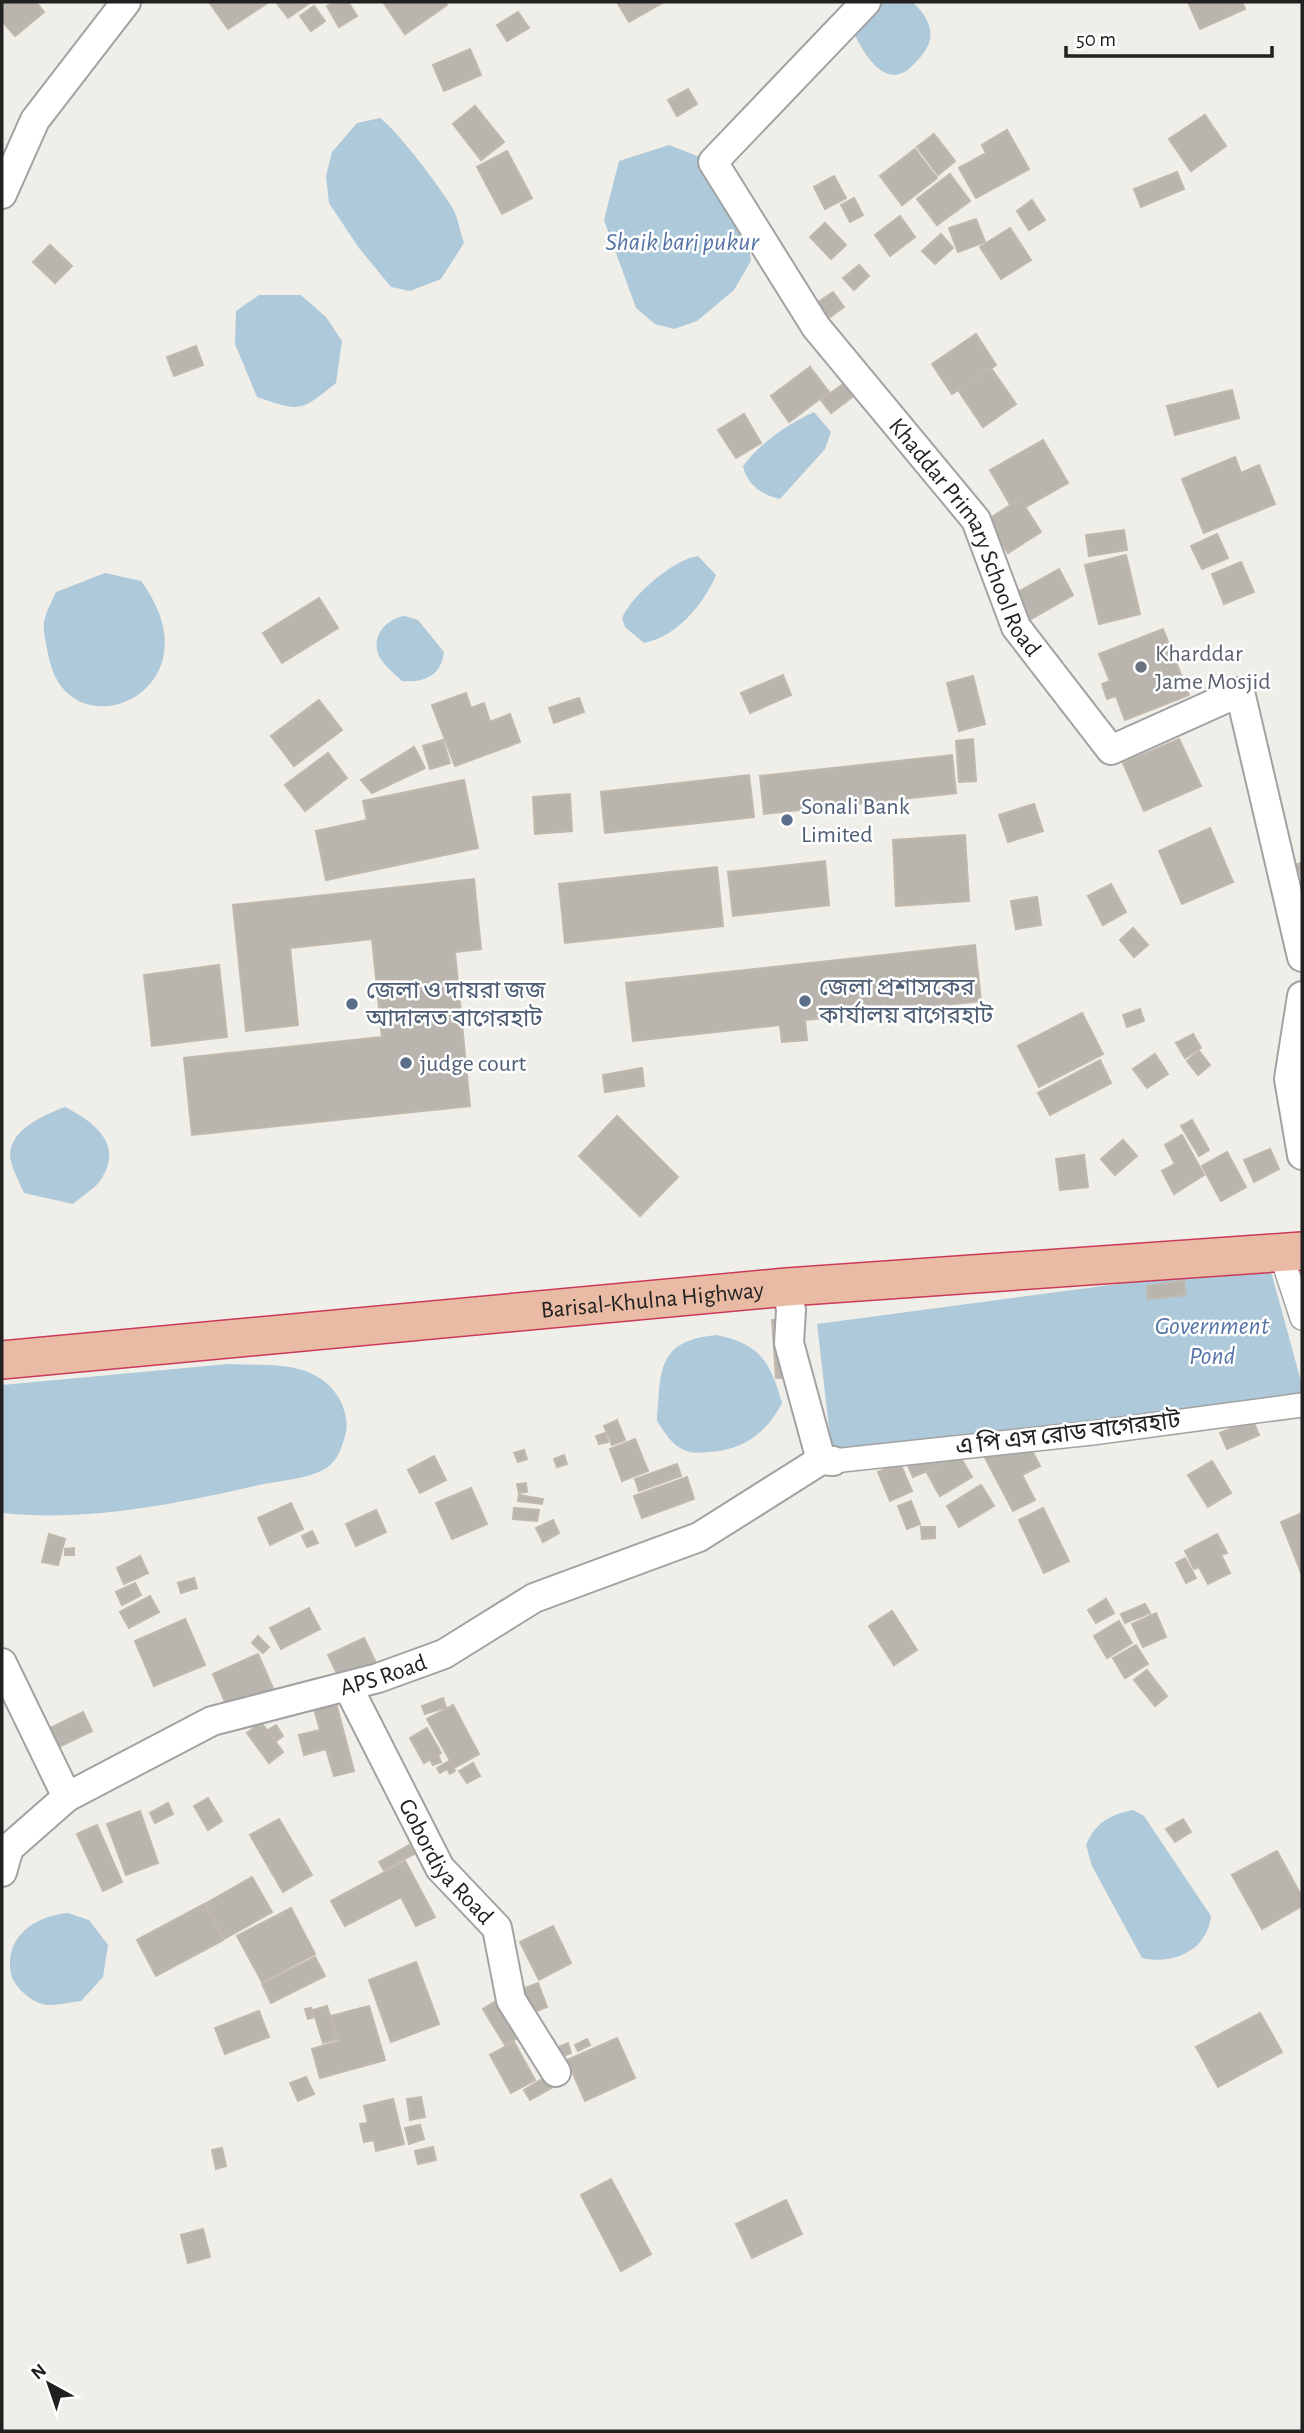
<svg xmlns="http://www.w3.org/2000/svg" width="1304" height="2433" font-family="'Alegreya Sans','Noto Sans Bengali',sans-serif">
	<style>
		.water { fill: #aec9d9 }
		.building { fill: #b9b5ae; stroke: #c0b8ac; stroke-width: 2 }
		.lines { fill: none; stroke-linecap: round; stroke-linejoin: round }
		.minor-casing { stroke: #a2a2a2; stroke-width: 26 }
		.tertiary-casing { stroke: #a2a2a2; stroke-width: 32 }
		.trunk-casing { stroke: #ca3a58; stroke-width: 40 }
		.minor { stroke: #fff; stroke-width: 23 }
		.tertiary { stroke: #fff; stroke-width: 28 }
		.trunk { stroke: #e9bba4; stroke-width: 37 }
		.worship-dot { fill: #6b7280; stroke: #fff; stroke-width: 2.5 }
		.service-dot { fill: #5c6f8a; stroke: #fff; stroke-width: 2.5 }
		.labels { text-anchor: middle; stroke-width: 5; stroke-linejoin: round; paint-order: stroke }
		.street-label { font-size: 24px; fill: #212121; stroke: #fff }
		.worship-label { font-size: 24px; fill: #5b616d; stroke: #fff; text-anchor: start }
		.service-label { font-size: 24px; fill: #4e5e75; stroke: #fff; text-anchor: start }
		.water-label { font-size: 26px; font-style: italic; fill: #5674a7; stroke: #fff }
	</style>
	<rect width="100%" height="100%" fill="#f0eee8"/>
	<g class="water">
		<path d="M 865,2 L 912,2 C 922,10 933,25 930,39 C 928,50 919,59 912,66 C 885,93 862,51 852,29 Z"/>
		<path d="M 380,118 C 397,130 440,187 452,207 C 458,217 460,232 464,243 L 441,279 L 410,291 L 391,287 L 359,248 L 329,203 L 326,176 L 332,152 L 357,123 Z"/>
		<polygon points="669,145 713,162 746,224 751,261 734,290 697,321 674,329 655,324 636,308 604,220 619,161"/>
		<path d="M 259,295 L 301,295 L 326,317 L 342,341 L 336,383 C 300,412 301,412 257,397 L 235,344 L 236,311 Z"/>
		<path d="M 814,412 L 831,432 L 825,449 L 780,499 C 762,495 747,485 743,466 C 759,444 789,423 814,412 Z"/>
		<path d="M 698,556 L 716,575 C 704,604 676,637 644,643 L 625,627 L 622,618 C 631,596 674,559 698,556 Z"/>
		<path d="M 105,573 L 141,581 C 223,692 69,756 49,658 C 42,623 40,625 56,592 Z"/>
		<path d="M 405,616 L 418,620 L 444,652 C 441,676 424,683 402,681 C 394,673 384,666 379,656 C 370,636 387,618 405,616 Z"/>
		<path d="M 65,1107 C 92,1121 124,1143 102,1178 C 96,1188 82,1196 73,1204 L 24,1193 C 20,1183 11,1167 10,1156 C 10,1129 44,1115 65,1107 Z"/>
		<polygon points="1269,1264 1302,1385 1302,1399 832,1453 817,1324"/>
		<path d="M 716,1335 C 760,1344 770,1361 782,1403 C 766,1434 743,1450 709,1452 C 699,1453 691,1454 682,1449 C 671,1444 664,1431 657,1421 C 661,1371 656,1341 716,1335 Z"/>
		<path d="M 228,1364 C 270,1366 319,1359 341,1402 C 345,1411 348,1423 346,1432 C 342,1448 337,1464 321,1471 C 304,1479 278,1481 259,1485 C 176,1504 87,1522 2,1513 L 2,1385 Z"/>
		<path d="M 1133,1810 L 1144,1816 L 1211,1916 C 1207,1951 1173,1965 1142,1958 L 1092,1866 L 1086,1845 C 1095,1823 1109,1815 1133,1810 Z"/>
		<path d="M 68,1913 L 89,1920 L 108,1945 L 103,1977 L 81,2001 C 70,2002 52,2007 42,2004 C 31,2001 19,1990 13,1980 C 0,1940 33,1916 68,1913 Z"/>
	</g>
	<g class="building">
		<polygon points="2,2 36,2 44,12 15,36 2,21"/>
		<polygon points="209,2 269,2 228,29"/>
		<polygon points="276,2 311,2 288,18"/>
		<polygon points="334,2 348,2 357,16 339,27 327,6"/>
		<polygon points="383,2 445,2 447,5 405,34"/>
		<polygon points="617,2 664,2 629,22"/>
		<polygon points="1188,2 1242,2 1245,9 1200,29"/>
		<polygon points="314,6 325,21 311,31 300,16"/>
		<polygon points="518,12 529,28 507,41 497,25"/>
		<polygon points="470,49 481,75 444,91 433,65"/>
		<polygon points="688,89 697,104 677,116 668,100"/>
		<polygon points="475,106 504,142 481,160 453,124"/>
		<polygon points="1205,115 1226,146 1191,171 1169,139"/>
		<polygon points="1007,130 1029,169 976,198 959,168 986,153 982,145"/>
		<polygon points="934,134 955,161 938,175 917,147"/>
		<polygon points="915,149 937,178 902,205 880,176"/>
		<polygon points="507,151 532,198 502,214 477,167"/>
		<polygon points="1177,172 1184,189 1141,207 1134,189"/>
		<polygon points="950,174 970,201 937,225 917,199"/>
		<polygon points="834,176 846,198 825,209 814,187"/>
		<polygon points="854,198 863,215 850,222 841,205"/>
		<polygon points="1032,200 1045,220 1029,230 1017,211"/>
		<polygon points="900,216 915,237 890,256 875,235"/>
		<polygon points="976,219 985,242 958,252 949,228"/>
		<polygon points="825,223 846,245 831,259 810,237"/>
		<polygon points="1010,228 1031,260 1001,279 980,247"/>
		<polygon points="941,234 953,248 935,264 922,251"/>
		<polygon points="50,245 72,266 55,283 33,262"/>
		<polygon points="859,265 869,276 854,290 843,278"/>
		<polygon points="833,292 844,307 816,327 805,311"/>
		<polygon points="976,334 996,365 952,394 932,364"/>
		<polygon points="196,346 203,365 174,376 167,357"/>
		<polygon points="810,367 829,392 789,422 771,396"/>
		<polygon points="991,368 1016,404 983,427 958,390"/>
		<polygon points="846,382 855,395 831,413 821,400"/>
		<polygon points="1232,390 1239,418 1175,435 1167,406"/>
		<polygon points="744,414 761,443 736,458 718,430"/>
		<polygon points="1043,440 1068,483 1015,513 990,470"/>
		<polygon points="1235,457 1241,473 1259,465 1275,504 1204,533 1182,479"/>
		<polygon points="1020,499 1041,532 1008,553 987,520"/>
		<polygon points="1124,530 1127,550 1089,556 1086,535"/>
		<polygon points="1217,534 1228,558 1202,569 1191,546"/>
		<polygon points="1126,555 1140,614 1099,624 1085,565"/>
		<polygon points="1241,562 1254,592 1224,604 1212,574"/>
		<polygon points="1059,569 1073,595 1026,622 1011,596"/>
		<polygon points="319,598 338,628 282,663 263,633"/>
		<polygon points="1163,629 1189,695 1125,720 1116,696 1107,699 1102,684 1110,681 1099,654"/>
		<polygon points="783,675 791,695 750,713 741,693"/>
		<polygon points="973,676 985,724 959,731 947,683"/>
		<polygon points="466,693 471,708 484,703 490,722 510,714 520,742 455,766 432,705"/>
		<polygon points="579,698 584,712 554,723 549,708"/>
		<polygon points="319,700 342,730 294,766 271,736"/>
		<polygon points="973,739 976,781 959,782 956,741"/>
		<polygon points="1179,739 1201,786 1144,811 1123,763"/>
		<polygon points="443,740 450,763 430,769 423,746"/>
		<polygon points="414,747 425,768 372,793 361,780"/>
		<polygon points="328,753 347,778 305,811 285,785"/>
		<polygon points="952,755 956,793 764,814 760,776"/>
		<polygon points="749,775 754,817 605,833 601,792"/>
		<polygon points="464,780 478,848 326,880 316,831 367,820 363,801"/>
		<polygon points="570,794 572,831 535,834 533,797"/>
		<polygon points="1034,804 1043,831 1008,842 999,815"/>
		<polygon points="1210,828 1233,882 1182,904 1159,851"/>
		<polygon points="965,835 969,901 896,906 893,840"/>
		<polygon points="825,861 829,905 733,916 728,872"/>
		<polygon points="1302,862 1302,877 1296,865"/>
		<polygon points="717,867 723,926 565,943 559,884"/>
		<polygon points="474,879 481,949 455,952 470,1106 192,1135 184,1058 382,1037 372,939 290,948 298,1025 246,1031 233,905"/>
		<polygon points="1111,884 1126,912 1103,925 1088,896"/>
		<polygon points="1037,897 1041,925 1016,929 1011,901"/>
		<polygon points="1133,928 1148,945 1134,957 1120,940"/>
		<polygon points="975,945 981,1001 805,1020 807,1040 782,1042 780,1025 633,1041 626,983"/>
		<polygon points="219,965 227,1037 152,1046 144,975"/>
		<polygon points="1140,1009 1144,1021 1127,1027 1123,1015"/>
		<polygon points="1082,1013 1103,1054 1039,1087 1018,1046"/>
		<polygon points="1193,1034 1201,1048 1185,1058 1176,1043"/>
		<polygon points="1199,1051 1210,1065 1198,1075 1187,1061"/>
		<polygon points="1155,1054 1168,1074 1147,1088 1133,1069"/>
		<polygon points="1100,1060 1111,1083 1050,1115 1038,1093"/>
		<polygon points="642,1068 644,1086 605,1092 603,1075"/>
		<polygon points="617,1116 678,1177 640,1216 579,1156"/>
		<polygon points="1192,1120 1209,1150 1199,1156 1181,1126"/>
		<polygon points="1182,1135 1204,1175 1174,1194 1162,1171 1175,1164 1165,1145"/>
		<polygon points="1123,1140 1137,1156 1115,1175 1101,1159"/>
		<polygon points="1270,1149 1279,1169 1254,1182 1244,1160"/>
		<polygon points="1227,1152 1246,1187 1221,1201 1202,1166"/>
		<polygon points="1084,1155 1088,1187 1060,1190 1056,1159"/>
		<polygon points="1184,1281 1185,1295 1148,1299 1147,1286"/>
		<polygon points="772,1320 785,1320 789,1378 776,1378"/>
		<polygon points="1252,1419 1259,1435 1227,1449 1220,1433"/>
		<polygon points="617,1420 625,1440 612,1445 604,1426"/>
		<polygon points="605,1433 608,1442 599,1444 596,1436"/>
		<polygon points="635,1439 648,1471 622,1481 610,1449"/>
		<polygon points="1028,1443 1040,1466 1022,1475 1035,1500 1013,1511 983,1454"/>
		<polygon points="936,1446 944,1464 913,1477 905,1459"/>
		<polygon points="524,1450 527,1459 518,1462 514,1453"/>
		<polygon points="564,1455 567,1464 557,1467 554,1459"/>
		<polygon points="959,1455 972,1477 940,1496 927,1473"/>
		<polygon points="434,1456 446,1480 420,1493 408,1470"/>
		<polygon points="1212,1461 1231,1493 1208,1507 1188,1475"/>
		<polygon points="900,1463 912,1491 890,1501 878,1472"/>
		<polygon points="677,1464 681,1476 639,1491 635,1479"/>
		<polygon points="687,1477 694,1499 642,1518 634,1496"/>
		<polygon points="526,1483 527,1492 519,1493 517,1484"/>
		<polygon points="981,1485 994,1506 959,1527 947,1506"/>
		<polygon points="471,1488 487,1524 452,1539 436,1503"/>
		<polygon points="519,1495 543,1499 542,1504 518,1501"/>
		<polygon points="911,1501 920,1524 907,1529 898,1506"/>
		<polygon points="291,1503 303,1529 270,1545 258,1518"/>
		<polygon points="514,1508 539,1510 537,1521 513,1519"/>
		<polygon points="1043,1508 1069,1561 1044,1573 1019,1520"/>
		<polygon points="376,1510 386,1532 356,1546 346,1524"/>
		<polygon points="1302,1513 1302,1575 1281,1522"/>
		<polygon points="553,1520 559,1533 543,1542 536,1528"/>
		<polygon points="921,1527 935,1527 935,1538 922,1539"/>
		<polygon points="312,1531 318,1543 307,1547 302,1536"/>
		<polygon points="49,1534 65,1539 58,1565 42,1562"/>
		<polygon points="1217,1534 1227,1553 1221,1555 1230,1573 1208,1584 1199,1567 1194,1569 1185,1551"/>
		<polygon points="74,1548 74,1555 65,1555 65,1549"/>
		<polygon points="140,1556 148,1573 124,1584 117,1568"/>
		<polygon points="1185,1558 1196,1578 1186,1583 1176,1563"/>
		<polygon points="194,1578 197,1588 181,1593 178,1583"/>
		<polygon points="135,1583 141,1595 122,1605 116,1592"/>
		<polygon points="150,1596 159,1612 129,1628 120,1612"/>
		<polygon points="1106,1599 1114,1613 1096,1623 1088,1610"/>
		<polygon points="1145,1604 1150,1613 1125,1623 1121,1614"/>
		<polygon points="309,1608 320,1629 281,1649 270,1628"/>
		<polygon points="892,1611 917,1650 894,1665 869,1626"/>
		<polygon points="1156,1613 1166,1637 1143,1647 1132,1624"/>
		<polygon points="185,1619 205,1665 154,1686 135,1641"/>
		<polygon points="1119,1621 1132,1643 1107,1658 1094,1636"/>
		<polygon points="258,1636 269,1647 263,1653 252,1643"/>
		<polygon points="364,1638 376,1663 340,1680 328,1655"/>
		<polygon points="1136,1645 1148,1664 1125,1678 1113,1658"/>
		<polygon points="258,1654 279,1702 234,1723 213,1674"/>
		<polygon points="1147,1670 1167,1696 1155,1706 1134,1680"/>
		<polygon points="443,1698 446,1707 425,1714 422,1706"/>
		<polygon points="336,1703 354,1771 334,1776 326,1749 304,1755 299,1735 320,1730 314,1709"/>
		<polygon points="453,1705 479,1754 454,1768 427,1719"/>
		<polygon points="83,1712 92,1731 55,1749 46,1730"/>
		<polygon points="261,1722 283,1752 269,1763 247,1733"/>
		<polygon points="276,1725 283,1736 276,1741 268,1730"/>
		<polygon points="427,1728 441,1753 424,1763 410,1738"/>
		<polygon points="438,1755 441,1762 433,1765 430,1759"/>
		<polygon points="449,1761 455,1771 450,1774 447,1769 440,1773 437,1768"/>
		<polygon points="473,1763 480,1776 467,1783 459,1771"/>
		<polygon points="208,1798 222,1821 208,1830 194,1806"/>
		<polygon points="168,1803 173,1814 155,1823 150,1813"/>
		<polygon points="140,1811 158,1863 126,1875 107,1824"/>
		<polygon points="279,1819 312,1875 283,1892 250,1835"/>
		<polygon points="1183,1819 1191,1832 1175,1842 1166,1829"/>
		<polygon points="97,1825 122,1882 103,1891 77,1834"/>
		<polygon points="409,1845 414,1854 384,1870 379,1862"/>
		<polygon points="1277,1851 1302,1897 1302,1906 1262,1929 1232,1875"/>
		<polygon points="405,1861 435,1917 416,1926 401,1897 345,1926 331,1901"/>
		<polygon points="252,1877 272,1912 224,1939 205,1904"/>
		<polygon points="204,1904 223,1940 156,1976 137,1940"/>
		<polygon points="291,1908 315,1954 262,1982 237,1936"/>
		<polygon points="553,1926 571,1963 539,1980 520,1942"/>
		<polygon points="315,1957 325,1976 271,2003 262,1984"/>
		<polygon points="416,1962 439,2024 391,2042 369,1980"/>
		<polygon points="538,1983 547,2007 521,2017 512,1993"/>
		<polygon points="504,1996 526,2033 505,2045 483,2009"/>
		<polygon points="327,2006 337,2039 323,2043 313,2010"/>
		<polygon points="369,2006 385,2060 320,2078 312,2049 339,2041 331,2016"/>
		<polygon points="311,2008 314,2017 308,2019 305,2009"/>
		<polygon points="259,2011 269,2037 225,2054 215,2028"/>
		<polygon points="1260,2013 1282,2052 1218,2087 1196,2047"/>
		<polygon points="617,2038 635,2078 585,2101 567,2060"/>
		<polygon points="587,2039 590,2045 578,2051 575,2045"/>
		<polygon points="514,2042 535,2080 511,2093 490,2055"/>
		<polygon points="568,2043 571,2053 559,2058 554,2049"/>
		<polygon points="547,2076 553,2087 530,2100 524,2090"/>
		<polygon points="306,2077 314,2094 298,2101 290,2083"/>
		<polygon points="421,2097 425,2117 410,2120 407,2099"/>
		<polygon points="393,2099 404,2144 376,2151 374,2140 364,2142 360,2124 368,2123 364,2106"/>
		<polygon points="420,2125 424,2139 409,2144 405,2128"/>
		<polygon points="433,2147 436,2160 418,2164 415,2151"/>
		<polygon points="222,2148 226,2166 216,2169 212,2150"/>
		<polygon points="611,2179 651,2254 621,2271 581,2195"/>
		<polygon points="786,2200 802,2234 752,2258 736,2224"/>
		<polygon points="203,2229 210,2257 188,2263 181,2235"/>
	</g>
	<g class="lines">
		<g class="minor-casing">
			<g id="minor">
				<polyline points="1281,1254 1302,1318"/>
				<polyline points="833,1461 1092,1433 1302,1405"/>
			</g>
		</g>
		<g class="tertiary-casing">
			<g id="tertiary">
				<path id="s1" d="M 866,2 L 713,162 L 816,327 L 976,520 L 1016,627 L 1111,750 L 1240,692 L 1302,957"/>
				<polyline points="2,194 35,120 126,2"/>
				<polyline points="1302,996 1289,1079 1302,1155"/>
				<polyline points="787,1287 791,1310 789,1343 821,1460"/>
				<path id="s2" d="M 2,1663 L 67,1797 L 212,1721 L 378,1678 L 444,1654 L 534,1598 L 699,1537 L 821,1460 L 833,1461"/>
				<path id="s3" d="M 348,1687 L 440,1868 L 497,1928 L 511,2000 L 556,2072"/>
				<polyline points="2,1872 9,1848 67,1797"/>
			</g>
		</g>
		<g class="trunk-casing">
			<g id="trunk">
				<path id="s4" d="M 2,1360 L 787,1287 L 1302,1251"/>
			</g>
		</g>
		<use href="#minor" class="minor"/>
		<use href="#tertiary" class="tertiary"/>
		<use href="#trunk" class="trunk"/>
	</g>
	<circle class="worship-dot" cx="1141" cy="667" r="7"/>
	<g class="service-dot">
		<circle cx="787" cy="820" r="7"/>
		<circle cx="805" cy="1001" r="7"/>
		<circle cx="352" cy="1004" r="7"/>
		<circle cx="406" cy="1063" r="7"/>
	</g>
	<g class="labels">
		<g class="street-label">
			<text dy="8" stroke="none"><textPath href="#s1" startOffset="676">Khaddar Primary School Road</textPath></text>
			<text dy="8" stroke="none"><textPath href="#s4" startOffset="653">Barisal-Khulna Highway</textPath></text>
			<text transform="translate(1068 1433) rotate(-7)" y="8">এ পি এস রোড বাগেরহাট</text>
			<text dy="8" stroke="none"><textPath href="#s2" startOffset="490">APS Road</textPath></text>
			<text dy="8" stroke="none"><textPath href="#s3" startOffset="201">Gobordiya Road</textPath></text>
		</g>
		<g class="worship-label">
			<text x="1155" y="661">Kharddar<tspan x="1155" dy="28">Jame Mosjid</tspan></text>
		</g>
		<g class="service-label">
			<text x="801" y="814">Sonali Bank<tspan x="801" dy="28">Limited</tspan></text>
			<text x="819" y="995">জেলা প্রশাসকের<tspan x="819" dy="28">কার্যালয় বাগেরহাট</tspan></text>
			<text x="366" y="998">জেলা ও দায়রা জজ<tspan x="366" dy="28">আদালত বাগেরহাট</tspan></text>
			<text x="420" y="1071">judge court</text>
		</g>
		<g class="water-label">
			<text x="682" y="250">Shaik bari pukur</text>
			<text x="1212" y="1334">Government<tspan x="1212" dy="30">Pond</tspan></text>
		</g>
	</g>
	<rect width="1304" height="2433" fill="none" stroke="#212121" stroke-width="7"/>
	<g transform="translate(49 2384) rotate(320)" stroke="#ffffff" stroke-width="5" paint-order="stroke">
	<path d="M0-5L12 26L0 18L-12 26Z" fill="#212121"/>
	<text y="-10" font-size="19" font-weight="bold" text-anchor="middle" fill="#212121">N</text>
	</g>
	<path d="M1066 46v10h206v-10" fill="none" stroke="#212121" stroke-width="3.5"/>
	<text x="1076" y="46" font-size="21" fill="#212121" stroke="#ffffff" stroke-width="5" paint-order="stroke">50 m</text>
</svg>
